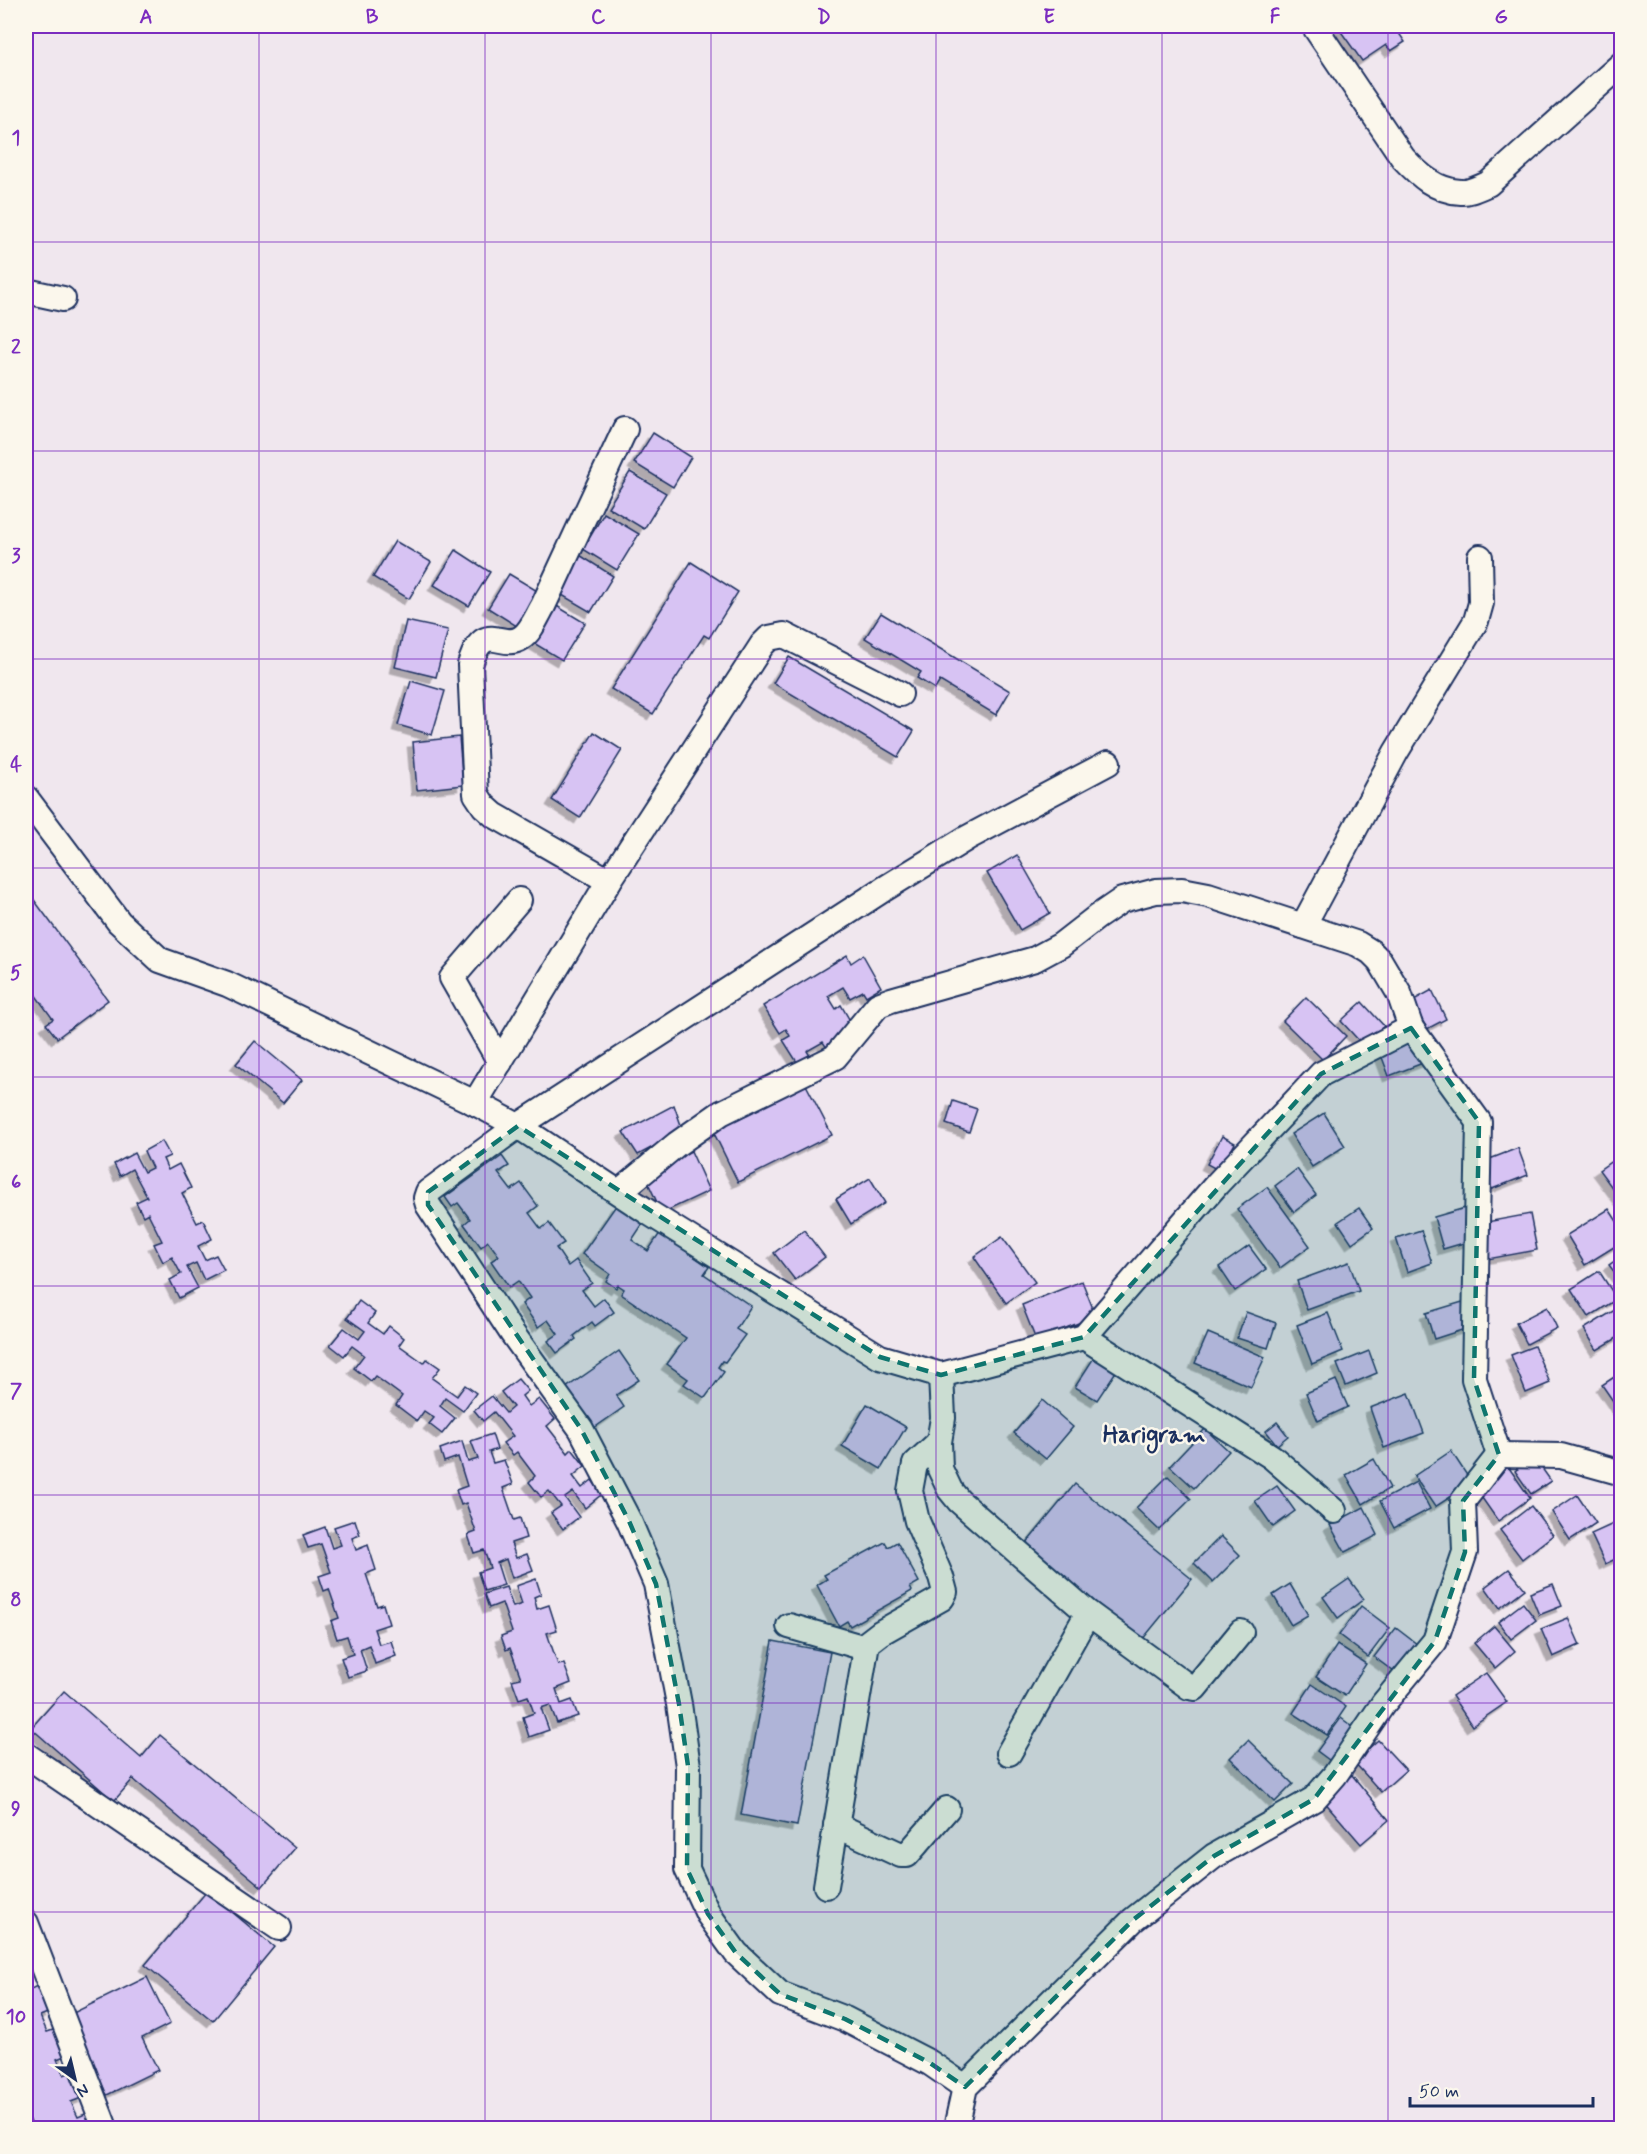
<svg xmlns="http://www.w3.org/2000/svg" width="1647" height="2154" font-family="Mynerve,sans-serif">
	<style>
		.building { fill: #d7c3f3; stroke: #1b2f5e; stroke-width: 1.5; filter: url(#shadow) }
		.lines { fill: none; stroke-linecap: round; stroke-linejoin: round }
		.minor-casing { stroke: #1b2f5e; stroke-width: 28 }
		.minor { stroke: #fbf7ec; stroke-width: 24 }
		.marked { fill: #0f766e; fill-opacity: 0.2; stroke: #0f766e; stroke-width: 4.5; stroke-dasharray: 12 8; stroke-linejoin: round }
		.grid { fill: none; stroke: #7b2cbf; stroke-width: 1.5; stroke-opacity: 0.55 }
		.labels { text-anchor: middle; stroke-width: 5; stroke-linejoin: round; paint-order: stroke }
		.quarter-label { font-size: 24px; font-weight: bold; fill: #1b2f5e; stroke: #fbf7ec }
		.neatline { fill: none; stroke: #7b2cbf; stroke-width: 2 }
		.grid-label { font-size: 20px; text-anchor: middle; font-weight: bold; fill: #7b2cbf }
	</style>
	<defs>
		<filter id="shadow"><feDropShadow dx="-5.5" dy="5.5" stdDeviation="0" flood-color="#0004"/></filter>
	</defs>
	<rect width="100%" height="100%" fill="#f0e7ee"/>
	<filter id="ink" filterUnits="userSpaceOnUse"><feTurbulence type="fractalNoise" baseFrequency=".0167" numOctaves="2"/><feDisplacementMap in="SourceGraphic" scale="12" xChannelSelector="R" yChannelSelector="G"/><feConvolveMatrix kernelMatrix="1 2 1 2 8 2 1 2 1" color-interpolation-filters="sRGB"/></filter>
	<g filter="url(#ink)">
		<g class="building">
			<polygon points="1337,26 1394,26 1405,42 1391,51 1386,45 1362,61"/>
			<polygon points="653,433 691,457 673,487 634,463"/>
			<polygon points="630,472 666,493 644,529 608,507"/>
			<polygon points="604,513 639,534 617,570 583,549"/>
			<polygon points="395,541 431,562 409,599 373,577"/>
			<polygon points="456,550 490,572 469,606 434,585"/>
			<polygon points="578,554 613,576 591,612 555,591"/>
			<polygon points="691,562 738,592 709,638 704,635 653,714 611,689"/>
			<polygon points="509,574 544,595 523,630 488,608"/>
			<polygon points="550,602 585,623 562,660 527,639"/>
			<polygon points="881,613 1010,691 996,715 940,681 935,689 917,678 921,672 865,638"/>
			<polygon points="406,621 448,630 436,677 395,667"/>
			<polygon points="789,657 914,731 898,757 773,683"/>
			<polygon points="411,681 445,691 432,735 398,725"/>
			<polygon points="594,732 622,750 580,818 552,800"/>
			<polygon points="459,737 463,785 417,790 413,742"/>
			<polygon points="1017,855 1050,913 1020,930 987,873"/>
			<polygon points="26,889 108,1000 57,1038 46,1024 53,1019 26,982"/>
			<polygon points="847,955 851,963 863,955 881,987 866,996 863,991 850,998 843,987 828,996 836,1009 841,1005 853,1026 827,1048 823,1042 807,1051 814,1062 802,1070 783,1040 790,1036 786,1029 780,1033 763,1006"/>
			<polygon points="1432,990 1446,1019 1427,1029 1412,1001"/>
			<polygon points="1306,997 1346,1036 1323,1060 1283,1021"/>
			<polygon points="1362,1002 1384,1026 1363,1045 1341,1021"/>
			<polygon points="1416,1040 1428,1061 1389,1076 1380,1052"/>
			<polygon points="255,1041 302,1080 283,1103 236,1064"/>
			<polygon points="802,1077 832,1135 738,1182 709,1123"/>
			<polygon points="953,1101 977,1109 969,1132 946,1124"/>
			<polygon points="674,1105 683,1131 638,1155 623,1132"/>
			<polygon points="1324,1113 1345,1146 1312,1167 1291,1134"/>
			<polygon points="1222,1136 1235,1143 1220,1171 1207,1164"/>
			<polygon points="162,1141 170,1156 163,1159 168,1170 179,1164 191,1188 182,1193 197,1223 203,1220 212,1239 198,1246 205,1260 216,1255 224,1270 204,1280 196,1263 187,1267 198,1288 179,1298 170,1280 181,1274 172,1257 163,1262 154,1244 162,1241 148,1213 143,1216 136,1202 147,1197 132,1169 120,1176 114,1164 134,1153 144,1172 152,1168 144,1151"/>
			<polygon points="1518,1148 1528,1175 1492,1189 1482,1162"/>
			<polygon points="691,1151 709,1191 662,1213 644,1174"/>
			<polygon points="1622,1154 1622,1201 1599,1170"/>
			<polygon points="502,1156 509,1166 498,1173 511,1190 521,1183 538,1206 529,1213 541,1229 549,1223 564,1243 556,1248 568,1266 576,1260 592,1283 582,1290 594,1306 604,1298 614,1312 595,1326 592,1322 574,1336 576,1339 557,1353 548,1341 558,1334 548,1320 538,1327 522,1304 530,1298 518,1281 509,1287 491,1261 499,1256 488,1241 481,1247 464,1224 470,1219 458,1203 452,1207 445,1197"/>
			<polygon points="1297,1169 1316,1195 1294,1212 1275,1186"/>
			<polygon points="870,1178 885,1203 851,1224 836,1199"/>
			<polygon points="1267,1187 1310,1246 1280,1268 1237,1209"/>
			<polygon points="617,1204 644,1222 632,1240 648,1251 660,1233 709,1267 704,1274 751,1306 736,1329 745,1335 725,1362 722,1361 718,1367 724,1372 705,1398 684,1384 688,1379 667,1364 686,1338 621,1294 624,1289 618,1285 616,1288 606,1281 610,1274 582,1254"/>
			<polygon points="1359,1208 1373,1228 1352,1243 1338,1222"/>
			<polygon points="1465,1208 1474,1240 1443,1249 1434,1217"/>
			<polygon points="1609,1209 1622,1229 1622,1242 1585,1265 1567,1235"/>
			<polygon points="1530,1214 1537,1250 1488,1259 1481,1223"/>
			<polygon points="804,1230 825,1257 795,1280 774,1253"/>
			<polygon points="1421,1230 1432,1263 1407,1272 1396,1238"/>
			<polygon points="1002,1237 1035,1282 1006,1303 974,1257"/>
			<polygon points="1249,1246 1266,1269 1235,1291 1219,1267"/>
			<polygon points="1622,1256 1622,1282 1609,1265"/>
			<polygon points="1349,1262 1359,1291 1307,1310 1297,1281"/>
			<polygon points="1599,1271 1617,1299 1589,1317 1571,1289"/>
			<polygon points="1082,1281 1096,1316 1036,1340 1022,1305"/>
			<polygon points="1469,1300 1468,1328 1434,1339 1426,1313"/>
			<polygon points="359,1301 375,1313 368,1323 383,1334 389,1326 404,1338 399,1345 424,1363 427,1359 440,1368 432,1378 457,1396 465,1385 476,1393 463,1411 445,1398 440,1406 455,1418 442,1434 429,1424 434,1418 424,1411 417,1421 396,1405 402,1396 375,1376 371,1381 354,1368 364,1355 352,1346 344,1356 330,1345 344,1328 359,1339 365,1331 347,1318"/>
			<polygon points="1547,1307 1557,1328 1527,1344 1516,1323"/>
			<polygon points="1618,1308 1622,1314 1622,1335 1597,1350 1584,1329"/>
			<polygon points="1246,1312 1276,1323 1268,1348 1237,1338"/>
			<polygon points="1328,1313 1343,1351 1312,1364 1297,1325"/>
			<polygon points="1208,1333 1265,1357 1251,1387 1195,1363"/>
			<polygon points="1534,1346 1550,1383 1526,1393 1511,1355"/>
			<polygon points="619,1351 639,1380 616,1395 624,1407 594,1428 566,1388"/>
			<polygon points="1369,1351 1377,1373 1346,1386 1337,1364"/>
			<polygon points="1095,1356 1117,1370 1097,1400 1075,1387"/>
			<polygon points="1622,1372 1622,1414 1602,1385"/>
			<polygon points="518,1379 528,1391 522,1396 529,1406 539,1399 555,1419 547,1426 568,1453 572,1449 585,1466 573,1476 582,1488 592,1480 602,1494 585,1508 573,1492 565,1498 579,1517 563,1529 551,1513 561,1506 549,1491 541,1497 529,1482 535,1476 517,1452 513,1455 503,1443 513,1436 494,1412 483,1421 474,1410 492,1396 506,1413 513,1407 501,1392"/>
			<polygon points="1336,1380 1348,1407 1318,1421 1306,1393"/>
			<polygon points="1409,1393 1424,1433 1384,1448 1370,1408"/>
			<polygon points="1042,1400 1073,1427 1046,1459 1014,1433"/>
			<polygon points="867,1404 906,1427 881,1469 842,1446"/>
			<polygon points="1277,1422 1288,1436 1277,1445 1266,1431"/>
			<polygon points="1205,1429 1229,1451 1194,1488 1170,1466"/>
			<polygon points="492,1434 497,1449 489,1452 493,1463 504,1460 513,1484 503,1488 514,1520 520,1518 526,1538 511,1543 516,1558 527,1554 533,1570 512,1578 506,1559 497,1563 504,1585 484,1591 478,1572 490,1568 484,1550 474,1553 468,1535 476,1532 466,1503 461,1505 456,1490 467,1486 458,1457 444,1462 440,1449 462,1441 468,1462 478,1459 471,1441"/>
			<polygon points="1451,1451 1472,1483 1435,1507 1414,1476"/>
			<polygon points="1534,1457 1551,1481 1531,1494 1515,1471"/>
			<polygon points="1374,1459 1390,1488 1363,1504 1346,1475"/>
			<polygon points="1507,1465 1530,1498 1498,1521 1475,1488"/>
			<polygon points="1168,1476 1191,1499 1159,1530 1136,1508"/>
			<polygon points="1416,1482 1430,1509 1394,1528 1380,1501"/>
			<polygon points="1075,1484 1192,1579 1142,1640 1025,1545"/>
			<polygon points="1277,1486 1295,1511 1273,1527 1255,1501"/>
			<polygon points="1577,1495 1596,1523 1570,1540 1552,1512"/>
			<polygon points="1531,1506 1553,1535 1522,1559 1500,1530"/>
			<polygon points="1364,1507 1378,1535 1345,1552 1330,1525"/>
			<polygon points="355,1520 360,1535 352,1538 356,1550 368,1545 376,1570 366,1574 377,1606 383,1604 389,1624 374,1629 379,1644 391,1641 396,1656 375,1664 369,1645 360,1649 367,1671 348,1677 341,1658 353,1654 347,1636 337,1639 331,1621 339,1618 329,1589 324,1591 319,1576 331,1572 321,1544 308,1548 303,1535 325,1527 332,1548 341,1545 334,1527"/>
			<polygon points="1622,1520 1622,1556 1605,1564 1591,1534"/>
			<polygon points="1221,1536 1240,1555 1213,1582 1194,1563"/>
			<polygon points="885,1542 888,1547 897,1542 919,1582 910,1587 912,1591 850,1626 847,1621 839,1626 817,1585 827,1579 824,1575"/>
			<polygon points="1509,1569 1525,1589 1500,1608 1485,1587"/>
			<polygon points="536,1579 541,1594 534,1597 537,1609 549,1605 557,1630 547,1633 558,1665 564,1664 571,1683 556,1689 561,1704 572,1700 578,1716 557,1723 550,1705 541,1708 549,1730 529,1737 523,1717 534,1713 528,1696 519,1699 512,1680 521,1678 510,1648 506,1650 501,1636 512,1632 502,1603 489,1608 484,1594 506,1587 513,1607 522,1604 516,1586"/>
			<polygon points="1349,1579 1364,1599 1338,1618 1323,1597"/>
			<polygon points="1290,1584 1308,1615 1291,1625 1273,1595"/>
			<polygon points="1553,1584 1562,1606 1539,1615 1530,1593"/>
			<polygon points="1523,1603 1536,1620 1511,1639 1498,1622"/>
			<polygon points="1361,1606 1390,1628 1368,1657 1339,1635"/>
			<polygon points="1568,1618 1580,1645 1553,1657 1541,1629"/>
			<polygon points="1494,1626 1515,1651 1495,1668 1474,1643"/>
			<polygon points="1396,1628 1422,1648 1401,1677 1374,1657"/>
			<polygon points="773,1641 830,1652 797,1826 741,1815"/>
			<polygon points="1337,1645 1366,1664 1345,1696 1316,1677"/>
			<polygon points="1486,1673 1507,1702 1472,1726 1452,1696"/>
			<polygon points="1312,1684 1346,1707 1327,1735 1293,1713"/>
			<polygon points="64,1691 141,1758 160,1735 295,1848 262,1887 133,1779 114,1801 31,1728"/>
			<polygon points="1341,1718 1361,1733 1337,1766 1317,1751"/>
			<polygon points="1248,1740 1293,1784 1275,1802 1230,1758"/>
			<polygon points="1378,1740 1406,1770 1381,1792 1354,1762"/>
			<polygon points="1352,1775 1389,1820 1361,1844 1323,1800"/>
			<polygon points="207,1891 274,1947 213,2021 145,1965"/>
			<polygon points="147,1977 170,2024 142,2038 158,2070 107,2095 69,2015"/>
			<polygon points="26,1981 29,1990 39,1985 50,2012 40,2016 47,2032 56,2029 67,2055 57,2059 64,2075 73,2071 84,2097 71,2102 78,2117 90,2112 97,2128 33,2128 30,2120 26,2122"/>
		</g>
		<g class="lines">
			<g class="minor-casing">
				<g id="minor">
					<path d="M 1314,26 L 1403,158 C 1419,175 1436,191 1461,192 C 1469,193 1480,187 1488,184 L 1622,64"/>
					<polyline points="26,291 63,299"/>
					<polyline points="26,798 119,922 160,960 227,984 475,1103 518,1126 651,1214 880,1357 941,1375 1084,1337 1217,1184 1321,1074 1411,1028"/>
					<path d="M 609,881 L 494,815 L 484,806 L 476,794 L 470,665 C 484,618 501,651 521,638 C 531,632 537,616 543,606 L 625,429"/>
					<polyline points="1303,926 1396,752 1476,621 1481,603 1480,557"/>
					<polyline points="500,1062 452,978 519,900"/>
					<polyline points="475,1103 609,881 762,645 769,638 784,635 900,694"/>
					<polyline points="619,1192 677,1144 721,1113 835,1057 878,1005 891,1000 1035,959 1061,945 1097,917 1122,900 1156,891 1182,890 1208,895 1358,944 1371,952 1380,961 1399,993 1411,1028 1479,1122 1474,1379 1499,1455"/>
					<polyline points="1084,1337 1272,1457 1334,1511"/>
					<polyline points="941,1375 943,1418 939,1442 940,1469 950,1490 959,1501 1088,1613 1009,1753"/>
					<polyline points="1499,1455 1561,1456 1622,1473"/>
					<polyline points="1088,1613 1189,1687 1195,1688 1241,1632"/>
					<polyline points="789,1626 865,1648"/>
					<polyline points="26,1755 279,1928"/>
					<polyline points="836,1825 901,1855 907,1855 947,1809"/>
					<polyline points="826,1886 867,1643 880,1633 942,1598 945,1592 941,1577 917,1521 910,1491 915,1464 939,1442"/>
					<polyline points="26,1923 105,2128"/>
					<polyline points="965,2087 930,2063 845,2019 780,1994 736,1953 708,1914 687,1869 688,1766 679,1704 656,1584 629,1521 581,1429 512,1333 428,1205 426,1198 428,1192 518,1126 884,889 967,838 1108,763"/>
					<polyline points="956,2128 965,2087 1133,1920 1214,1856 1314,1799 1335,1775 1383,1704 1435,1641 1465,1552 1463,1501 1499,1455"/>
				</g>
			</g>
			<use href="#minor" class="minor"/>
		</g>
	</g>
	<path class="marked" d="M 1411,1028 L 1479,1122 L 1474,1379 L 1499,1455 L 1463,1501 L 1465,1552 L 1435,1641 L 1314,1799 L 1214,1856 L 1133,1920 L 965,2087 L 930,2063 L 845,2019 L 780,1994 L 736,1953 L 708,1914 L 687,1869 L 688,1766 L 679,1704 L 656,1584 L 629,1521 L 581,1429 L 428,1205 L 428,1192 L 518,1126 L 880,1357 L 941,1375 L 1084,1337 L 1321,1074 Z"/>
	<path class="grid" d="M 259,26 L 259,2128M 485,26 L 485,2128M 711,26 L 711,2128M 936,26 L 936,2128M 1162,26 L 1162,2128M 1388,26 L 1388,2128M 26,242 L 1622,242M 26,451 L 1622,451M 26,659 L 1622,659M 26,868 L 1622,868M 26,1077 L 1622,1077M 26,1286 L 1622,1286M 26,1495 L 1622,1495M 26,1703 L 1622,1703M 26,1912 L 1622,1912"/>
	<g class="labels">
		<g class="quarter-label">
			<text x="1154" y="1442">Harigram</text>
		</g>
	</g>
	<rect width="1647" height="2154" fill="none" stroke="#fbf7ec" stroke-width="66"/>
	<g transform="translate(75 2079) rotate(146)" stroke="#fbf7ec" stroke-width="4.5" paint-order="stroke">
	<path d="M0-4.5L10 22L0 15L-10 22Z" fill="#1b2f5e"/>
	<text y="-9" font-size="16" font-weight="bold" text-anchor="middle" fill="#1b2f5e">N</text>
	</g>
	<path d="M1410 2097v9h183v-9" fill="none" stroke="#1b2f5e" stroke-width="3"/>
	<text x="1419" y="2097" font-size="18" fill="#1b2f5e" stroke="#fbf7ec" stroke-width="4.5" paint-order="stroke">50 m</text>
	<rect x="33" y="33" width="1581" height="2088" class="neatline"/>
	<g class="grid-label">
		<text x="146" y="23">A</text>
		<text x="372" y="23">B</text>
		<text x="598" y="23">C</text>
		<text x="824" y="23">D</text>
		<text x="1049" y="23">E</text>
		<text x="1275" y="23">F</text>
		<text x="1501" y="23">G</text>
		<text x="16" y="144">1</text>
		<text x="16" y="353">2</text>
		<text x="16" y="562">3</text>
		<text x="16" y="771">4</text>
		<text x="16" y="979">5</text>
		<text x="16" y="1188">6</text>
		<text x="16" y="1397">7</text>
		<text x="16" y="1606">8</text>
		<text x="16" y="1815">9</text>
		<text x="16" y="2023">10</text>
	</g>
</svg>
